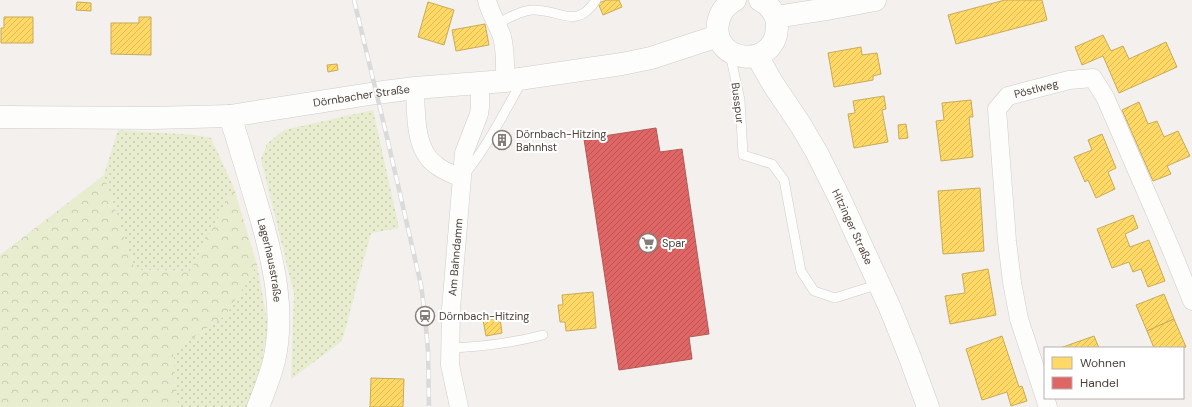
<svg xmlns="http://www.w3.org/2000/svg" width="1192" height="407" font-family="'DM Sans',sans-serif">
	<style>
		.grass { fill: url(#grass-dots) }
		.forest { fill: url(#forest-crowns) }
		.homes { fill: url(#homes-hatch); stroke: #c9ab58 }
		.shops { fill: url(#shops-hatch); stroke: #b35a58 }
		.building { fill: url(#building-hatch); stroke: #dcd7d3 }
		.lines { fill: none; stroke-linecap: round; stroke-linejoin: round }
		.service-casing { stroke: #d0ccca; stroke-width: 10 }
		.minor-casing { stroke: #d0ccca; stroke-width: 19 }
		.tertiary-casing { stroke: #d0ccca; stroke-width: 23 }
		.service { stroke: #fdfdfc; stroke-width: 9 }
		.minor { stroke: #fdfdfc; stroke-width: 18 }
		.tertiary { stroke: #fdfdfc; stroke-width: 22 }
		.rail-casing { stroke: #dadada; stroke-width: 4.5 }
		.rail { stroke: #fff; stroke-width: 3; stroke-dasharray: 9; stroke-linecap: butt }
		.labels { text-anchor: middle; stroke-width: 4; stroke-linejoin: round; paint-order: stroke }
		.street-label { font-size: 11px; fill: #4a3f38; stroke: #fff }
		.poi-label { font-size: 11px; fill: #4a3f38; stroke: #fff; text-anchor: start }
	</style>
	<defs>
		<pattern id="grass-dots" width="8" height="8" patternUnits="userSpaceOnUse"><rect width="8" height="8" fill="#e7edce"/><path d="M2 2h.1M6 6h.1" fill="none" stroke="#c8ccb2" stroke-width="1.8" stroke-linecap="round"/></pattern>
		<pattern id="forest-crowns" width="20" height="18" patternUnits="userSpaceOnUse"><rect width="20" height="18" fill="#e7edce"/><path d="M2 6a3 3 0 1 1 6 0M12 15a3 3 0 1 1 6 0" fill="none" stroke="#c8ccb2"/></pattern>
		<pattern id="homes-hatch" width="6" height="6" patternUnits="userSpaceOnUse"><rect width="6" height="6" fill="#ffd966"/><path d="M-1 1l2-2M0 6l6-6M5 7l2-2" fill="none" stroke="#dcbb59"/></pattern>
		<pattern id="shops-hatch" width="6" height="6" patternUnits="userSpaceOnUse"><rect width="6" height="6" fill="#e06666"/><path d="M-1 1l2-2M0 6l6-6M5 7l2-2" fill="none" stroke="#b85555"/></pattern>
		<pattern id="building-hatch" width="6" height="6" patternUnits="userSpaceOnUse"><rect width="6" height="6" fill="#dbd7d4"/><path d="M-1 1l2-2M0 6l6-6M5 7l2-2" fill="none" stroke="#bdbab7"/></pattern>
	</defs>
	<rect width="100%" height="100%" fill="#f3f0ee"/>
	<g class="grass">
		<polygon points="373,110 399,228 371,233 342,341 291,379 294,294 261,159 267,144 284,130"/>
		<polygon points="118,130 194,135 211,138 234,188 190,271 135,270 104,175"/>
		<polygon points="257,265 268,326 259,378 246,407 178,407 173,352 226,315"/>
	</g>
	<polygon class="forest" points="104,175 135,270 190,271 234,188 257,265 226,315 173,352 178,407 0,407 0,255"/>
	<g class="homes">
		<polygon points="607,0 619,0 622,7 603,15 598,3"/>
		<polygon points="1005,0 1042,0 1047,20 956,44 948,15"/>
		<polygon points="77,2 91,3 91,11 76,10"/>
		<polygon points="428,2 454,10 444,45 418,37"/>
		<polygon points="4,17 33,17 33,43 1,43 1,28 4,28"/>
		<polygon points="139,17 151,17 151,55 111,54 111,23 139,23"/>
		<polygon points="485,24 489,45 456,51 452,30"/>
		<polygon points="1103,35 1111,51 1123,46 1129,59 1166,42 1177,67 1119,93 1103,56 1082,65 1075,47"/>
		<polygon points="861,47 862,55 877,53 881,74 873,76 873,80 834,87 828,53"/>
		<polygon points="337,64 338,70 328,72 327,65"/>
		<polygon points="884,96 886,109 882,110 888,142 854,148 848,114 855,113 853,101"/>
		<polygon points="971,100 973,117 969,117 973,157 941,161 936,121 944,120 942,103"/>
		<polygon points="1139,102 1148,124 1157,121 1164,137 1178,131 1190,156 1167,166 1171,174 1153,181 1122,110"/>
		<polygon points="906,124 908,138 899,139 898,125"/>
		<polygon points="1102,134 1116,168 1108,172 1115,189 1096,198 1088,180 1085,182 1074,157 1092,150 1088,140"/>
		<polygon points="980,188 984,251 943,254 938,191"/>
		<polygon points="1133,215 1138,228 1125,234 1130,247 1149,240 1165,281 1148,287 1141,269 1133,272 1129,262 1112,268 1097,229"/>
		<polygon points="988,269 996,315 950,324 945,296 965,293 962,274"/>
		<polygon points="593,292 596,328 566,331 565,322 560,322 558,305 563,305 562,295"/>
		<polygon points="1164,294 1174,319 1147,331 1136,305"/>
		<polygon points="500,318 502,333 486,336 483,320"/>
		<polygon points="1174,319 1186,347 1182,348 1154,348 1147,331"/>
		<polygon points="1002,336 1019,387 1022,386 1027,401 1011,406 1007,392 982,400 966,349"/>
		<polygon points="1094,336 1099,348 1060,348"/>
		<polygon points="371,378 404,379 403,407 370,407"/>
	</g>
	<polygon class="shops" points="656,128 660,152 682,149 709,334 689,337 692,359 619,370 584,139"/>
	<polygon class="building" points="504,132 509,134 500,149 496,147"/>
	<g class="lines">
		<g class="service-casing">
			<g id="service">
				<path d="M 497,24 C 508,18 520,11 532,10 C 561,9 576,31 596,0"/>
				<polyline points="730,54 740,100 743,155 772,164 784,180 801,271 814,291 835,298 879,284"/>
				<path d="M 465,174 C 488,145 504,113 522,81"/>
				<path d="M 449,348 C 482,347 512,343 543,335"/>
			</g>
		</g>
		<g class="minor-casing">
			<g id="minor">
				<path d="M 487,0 C 490,14 498,24 502,37 C 506,51 505,67 505,81"/>
				<path d="M 415,88 C 416,112 414,150 436,165 C 443,171 453,174 461,178"/>
				<path id="s1" d="M 459,407 L 450,365 L 451,309 L 464,153 L 479,114 L 480,107 L 480,84"/>
				<path id="s2" d="M 1048,407 L 1019,319 L 1012,282 L 1007,241 L 997,109 L 1008,96 L 1069,80 L 1093,78 L 1105,97 L 1171,249 L 1192,301"/>
			</g>
		</g>
		<g class="tertiary-casing">
			<g id="tertiary">
				<path d="M 735,0 C 725,5 720,12 718,23 C 711,64 776,70 777,27 C 778,16 770,5 760,0"/>
				<polyline points="776,17 827,9 875,0"/>
				<path id="s3" d="M 757,56 L 773,84 L 800,124 L 817,153 L 840,199 L 890,308 L 909,355 L 928,407"/>
				<path id="s4" d="M 230,116 C 241,150 251,184 261,218 C 274,264 285,313 274,361 C 270,377 264,392 258,407"/>
				<path id="s5" d="M 0,117 L 152,118 L 230,116 L 376,93 L 415,88 L 505,81 L 622,64 L 651,58 L 718,36"/>
			</g>
		</g>
		<use href="#service" class="service"/>
		<use href="#minor" class="minor"/>
		<use href="#tertiary" class="tertiary"/>
		<g class="rail-casing">
			<polyline id="rail" points="354,0 386,133 421,285 425,316 428,351 429,407"/>
		</g>
		<use href="#rail" class="rail"/>
	</g>
	<defs>
		<g id="building-ring" transform="scale(1)"><circle r="9.5" fill="#fff" stroke="#857d78" stroke-width="1.5"/><path d="M-4-6H4V6H1V3H-1V6H-4ZM-2.5-4.3h1.7v1.8h-1.7ZM.8-4.3h1.7v1.8H.8ZM-2.5-1h1.7V.8h-1.7ZM.8-1h1.7V.8H.8Z" fill="#857d78"/></g>
		<g id="supermarket-ring" transform="scale(1)"><circle r="9.5" fill="#fff" stroke="#857d78" stroke-width="1.5"/><path d="M-6-5.5h2.5l.6 2H6L4.5 2H-2.5L-4.4-4H-6ZM-1.5 3.2a1.3 1.3 0 1 0 .1 0ZM3 3.2a1.3 1.3 0 1 0 .1 0Z" fill="#857d78"/></g>
		<g id="station-ring" transform="scale(1)"><circle r="9.5" fill="#fff" stroke="#857d78" stroke-width="1.5"/><path d="M-3-6H3Q5-6 5-4V2Q5 4 3 4L4.5 6H3L1.5 4h-3L-3 6H-4.5L-3 4Q-5 4-5 2V-4Q-5-6-3-6ZM-3.5-4v3h7v-3ZM-3.5 1v1.5H-2V1ZM2 1v1.5H3.5V1Z" fill="#857d78"/></g>
	</defs>
	<g fill-rule="evenodd">
		<use href="#building-ring" x="502" y="140"/>
		<use href="#supermarket-ring" x="648" y="243"/>
		<use href="#station-ring" x="425" y="316"/>
	</g>
	<g class="labels">
		<g class="street-label">
			<text dy="4" stroke="none"><textPath href="#s2" startOffset="350">Pöstlweg</textPath></text>
			<text dy="4" stroke="none"><textPath href="#s5" startOffset="363">Dörnbacher Straße</textPath></text>
			<text transform="translate(738 103) rotate(83)" y="4">Busspur</text>
			<text dy="4" stroke="none"><textPath href="#s3" startOffset="196">Hitzinger Straße</textPath></text>
			<text dy="4" stroke="none"><textPath href="#s1" startOffset="151">Am Bahndamm</textPath></text>
			<text dy="4" stroke="none"><textPath href="#s4" startOffset="150">Lagerhausstraße</textPath></text>
		</g>
		<g class="poi-label">
			<text x="516" y="138">Dörnbach-Hitzing<tspan x="516" dy="13">Bahnhst</tspan></text>
			<text x="662" y="247">Spar</text>
			<text x="439" y="320">Dörnbach-Hitzing</text>
		</g>
	</g>
	<rect x="1044" y="347" width="140" height="52" fill="#ffffff" stroke="#b7b2af"/>
	<rect x="1052" y="357" width="20" height="12" fill="#ffd966" stroke="#b7b2af"/>
	<text x="1080" y="367" font-size="12" fill="#4a3f38">Wohnen</text>
	<rect x="1052" y="377" width="20" height="12" fill="#e06666" stroke="#b7b2af"/>
	<text x="1080" y="387" font-size="12" fill="#4a3f38">Handel</text>
</svg>
